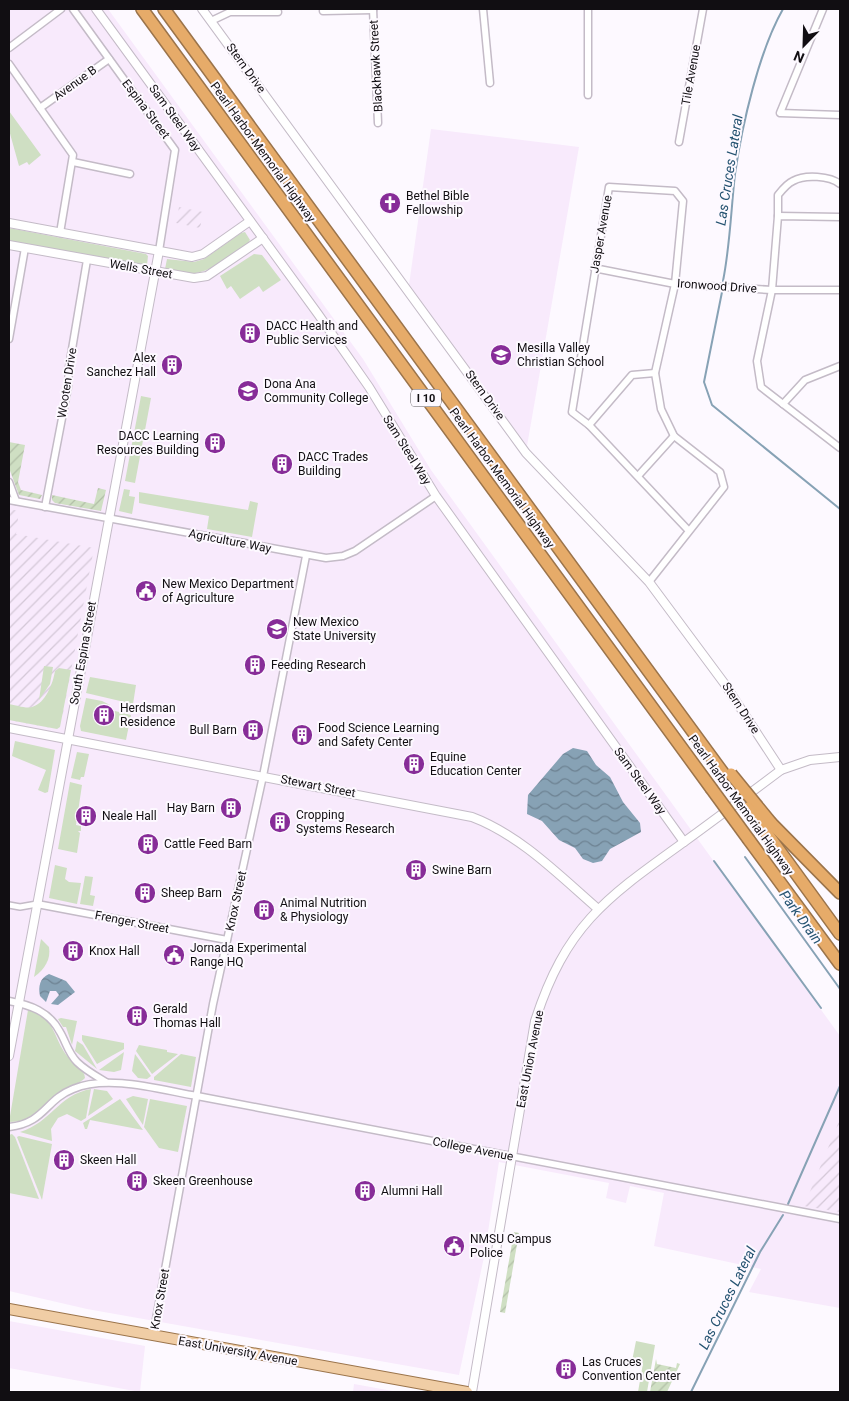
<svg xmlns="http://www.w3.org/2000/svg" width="849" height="1401" font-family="Roboto,sans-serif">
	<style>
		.built { fill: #f8eafc }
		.industrial { fill: url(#industrial-furrows) }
		.grass { fill: #cfdfc3 }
		.garden { fill: url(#garden-furrows) }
		.water { fill: url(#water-waves) }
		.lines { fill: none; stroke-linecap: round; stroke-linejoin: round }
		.stream { stroke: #87a2b5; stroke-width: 2 }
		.pedestrian-casing { stroke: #c4bbc7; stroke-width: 8 }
		.minor-casing { stroke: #c4bbc7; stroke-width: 9 }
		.tertiary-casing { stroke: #c4bbc7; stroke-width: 10 }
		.primary-casing { stroke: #9b744b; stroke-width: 12 }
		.motorway-casing { stroke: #9b744b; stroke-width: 14 }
		.pedestrian { stroke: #fff; stroke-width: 5 }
		.minor { stroke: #fff; stroke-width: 6 }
		.tertiary { stroke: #fff; stroke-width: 8 }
		.primary { stroke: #f0cda5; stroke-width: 10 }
		.motorway { stroke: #e6ab69; stroke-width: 11 }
		.motorway-bridge-casing { stroke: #9b744b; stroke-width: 14; stroke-linecap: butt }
		.motorway-bridge { stroke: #e6ab69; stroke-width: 11 }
		.labels { text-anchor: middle; stroke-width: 4; stroke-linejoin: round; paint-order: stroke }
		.shield { fill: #fdf9ff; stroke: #585459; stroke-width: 1 }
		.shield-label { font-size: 11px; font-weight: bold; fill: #110e12 }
		.street-label { font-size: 12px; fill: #110e12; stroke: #fdf9ff }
		.poi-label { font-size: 12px; fill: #110e12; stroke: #fdf9ff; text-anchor: start }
		.water-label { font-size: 14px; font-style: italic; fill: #255371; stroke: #fdf9ff }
	</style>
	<defs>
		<pattern id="industrial-furrows" width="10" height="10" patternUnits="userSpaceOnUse" patternTransform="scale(1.25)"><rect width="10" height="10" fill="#f8eafc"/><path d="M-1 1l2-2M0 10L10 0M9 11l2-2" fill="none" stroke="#d4c8d7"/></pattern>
		<pattern id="garden-furrows" width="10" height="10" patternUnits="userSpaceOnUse" patternTransform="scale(1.25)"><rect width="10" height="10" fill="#cfdfc3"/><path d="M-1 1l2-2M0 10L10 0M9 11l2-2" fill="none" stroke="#b1bea6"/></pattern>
		<pattern id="water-waves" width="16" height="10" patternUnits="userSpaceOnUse" patternTransform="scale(1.25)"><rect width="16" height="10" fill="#87a2b5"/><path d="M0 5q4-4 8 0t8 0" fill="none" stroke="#6d8292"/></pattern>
	</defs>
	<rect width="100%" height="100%" fill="#fdf9ff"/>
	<g class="built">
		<polygon points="9,9 108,9 363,359 431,470 840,1036 840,1308 749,1292 761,1269 654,1246 664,1193 630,1186 626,1203 606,1198 609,1183 499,1162 484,1257 459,1375 87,1309 9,1291"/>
		<polygon points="431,129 579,147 527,446 409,285"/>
		<polygon points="9,1321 145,1346 140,1392 9,1368"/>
		<polygon points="354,1384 398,1392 353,1392"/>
	</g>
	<g class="industrial">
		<polygon points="179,207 203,212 200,228 176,223"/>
		<polygon points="9,509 19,511 16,534 94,548 61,724 57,729 9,720"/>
		<polygon points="840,1119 840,1212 804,1206"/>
	</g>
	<g class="grass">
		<polygon points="9,111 41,155 29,165 27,162 19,166 9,130"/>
		<polygon points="9,228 146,254 148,256 147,265 9,241"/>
		<path d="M 245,232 L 250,240 L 248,243 C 221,262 200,284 165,269 L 167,259 L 194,262 L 204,259 L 241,233 Z"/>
		<polygon points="254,254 262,255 281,280 263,292 259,286 240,299 231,286 227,289 220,276"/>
		<polygon points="141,396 151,398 135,483 125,481"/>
		<polygon points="124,489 130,490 129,496 135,497 132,514 119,511"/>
		<polygon points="139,492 248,510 250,501 258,503 252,537 207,529 209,516 139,503"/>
		<polygon points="44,666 53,667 50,684 39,700"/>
		<path d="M 59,668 L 71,670 L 60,727 L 57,729 L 9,720 L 9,704 C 16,705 26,709 32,707 C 46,703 53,683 55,671 Z"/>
		<polygon points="90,677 136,685 133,704 86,693"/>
		<polygon points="86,698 102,701 110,705 109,711 98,709 96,718 111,721 115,711 131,715 126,740 81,731 80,726"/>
		<polygon points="15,741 55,750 48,792 45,793 38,790 46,770 12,756"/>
		<polygon points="77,752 89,754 84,777 81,777 80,780 71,778"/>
		<polygon points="70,782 82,785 76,825 81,826 81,831 78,831 80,833 77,853 58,849"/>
		<polygon points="55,865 67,868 65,879 69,882 81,883 77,904 49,898"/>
		<polygon points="85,876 93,877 90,895 95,896 93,906 80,904"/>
		<path d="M 41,939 L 49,947 C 51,959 45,969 34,977 Z"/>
		<path d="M 28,1010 C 57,1019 52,1037 68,1057 C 73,1064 85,1069 85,1078 C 80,1084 68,1086 61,1091 C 41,1105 39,1122 9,1122 Z"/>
		<polygon points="61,1018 77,1021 72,1045 66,1027 63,1027 58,1019"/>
		<polygon points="82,1035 124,1043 124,1049 97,1064 82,1040"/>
		<polygon points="77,1041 83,1045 97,1069 75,1051"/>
		<polygon points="139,1045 167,1050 167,1052 178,1054 152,1074 136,1051"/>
		<polygon points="124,1052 121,1070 114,1072 99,1070"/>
		<polygon points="135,1054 151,1076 147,1079 138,1078 132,1071"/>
		<polygon points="181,1054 196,1057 191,1087 154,1080 154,1077"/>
		<path d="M 91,1089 L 86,1118 L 81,1121 L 67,1114 L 58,1118 L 51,1129 L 52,1141 L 20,1132 C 52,1122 58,1095 91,1089 Z"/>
		<polygon points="94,1089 107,1091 113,1099 88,1116"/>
		<polygon points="133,1096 148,1099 143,1125 126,1099"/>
		<polygon points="120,1099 143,1130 90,1120 87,1129 85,1129 83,1123"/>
		<polygon points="150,1099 187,1106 178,1152 159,1148 144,1127"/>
		<polygon points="12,1134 15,1137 39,1199 9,1193 9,1135"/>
		<polygon points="19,1136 52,1144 42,1200 17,1137"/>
		<polygon points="636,1341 655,1345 647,1392 638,1392 643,1363 632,1361"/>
	</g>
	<g class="garden">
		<polygon points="9,442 25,445 18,482 21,490 42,495 40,499 19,495 9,468"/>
		<polygon points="98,488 106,490 101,511 55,503 52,500 52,495 94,504"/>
		<polygon points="514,1232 519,1233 505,1313 500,1312"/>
		<polygon points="656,1359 657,1364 676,1368 677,1363 680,1364 667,1392 650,1392"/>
	</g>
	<g class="water">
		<polygon points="573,748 587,751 596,765 610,777 623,802 640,823 641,832 610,849 602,861 593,863 583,859 575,848 559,840 542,821 527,814 528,795 563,754"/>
		<path d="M 49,974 L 66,981 L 75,992 L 58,1005 L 51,1004 L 59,995 L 56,991 L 50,991 L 46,1002 L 40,996 C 38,986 40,978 49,974 Z"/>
	</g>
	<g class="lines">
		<g class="stream">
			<path d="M 723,281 C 730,246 731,210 735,174 C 742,125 759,51 783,9"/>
			<polyline points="722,292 704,382 712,405 840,509"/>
			<polyline points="745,857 840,989"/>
			<polyline points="714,861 821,1008"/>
			<polyline points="788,1204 840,1086"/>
			<polyline points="691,1392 760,1252 783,1215"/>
		</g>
		<g class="pedestrian-casing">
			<polyline id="pedestrian" points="9,905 20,907 37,904"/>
		</g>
		<g class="minor-casing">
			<g id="minor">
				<polyline points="73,9 175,150 159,251"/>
				<polyline points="373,9 378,123"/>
				<polyline points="483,9 490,83"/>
				<polyline points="823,9 780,113 840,115"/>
				<polyline points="323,11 373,10"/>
				<polyline points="211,21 230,12 278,12"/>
				<polyline points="9,48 61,9"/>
				<polyline points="9,64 73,155 60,233"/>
				<polyline points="588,95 588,9"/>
				<polyline points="40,108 109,59"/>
				<polyline points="679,142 703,9"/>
				<polyline points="73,162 130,174"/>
				<path d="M 778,216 L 778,195 C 782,190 788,183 793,181 C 805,174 830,176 840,184"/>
				<polyline points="840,217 778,216 772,290 757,361 761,387 840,448"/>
				<polyline points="594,268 675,284 772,290 840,290"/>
				<polyline points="9,339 25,248"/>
				<polyline points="783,404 805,380 840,366"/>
				<polyline points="589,425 632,375 655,373"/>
				<polyline points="638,476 674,436"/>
				<polyline points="9,482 16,501"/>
				<polyline points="9,500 326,558 343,556 355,551 436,496"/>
				<polyline points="45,507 68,387 69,367 87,260"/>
				<polyline points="649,582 724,487 720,472 674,436 661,409 655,373 675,284 683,201 675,191 609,187 572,412 589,425 689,531"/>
				<polyline points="37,904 227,940"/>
				<path d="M 9,1001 C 30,1005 49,1011 60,1032 C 66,1042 68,1053 77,1062 C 85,1070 96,1076 106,1082"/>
				<path d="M 9,1127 C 45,1123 45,1100 73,1089 C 108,1074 161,1090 197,1096 L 840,1219"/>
				<polyline points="153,1336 213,1004 263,776 306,556"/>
			</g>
		</g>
		<g class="tertiary-casing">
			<g id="tertiary">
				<polyline points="96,9 318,314 369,387 436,496 684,842"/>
				<polyline points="202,9 526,453 649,582 724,683 781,770"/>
				<polyline points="9,223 192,257 203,254 250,221"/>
				<polyline points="9,245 194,278 207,276 263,238"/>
				<path d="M 9,728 L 472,817 C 520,835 560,876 598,909"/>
				<polyline points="9,1056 159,251"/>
				<path d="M 472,1392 L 535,1021 C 566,925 606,898 684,842 C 717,818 749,794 781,770 L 810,760 L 840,757"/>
			</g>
		</g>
		<g class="primary-casing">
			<polyline id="primary" points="9,1309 467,1392"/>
		</g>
		<g class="motorway-casing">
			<g id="motorway">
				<polyline points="142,9 711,788"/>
				<polyline points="164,9 726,777"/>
				<polyline points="771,823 840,893"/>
				<polyline points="763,828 840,934"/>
				<polyline points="749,840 840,964"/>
			</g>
		</g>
		<use href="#pedestrian" class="pedestrian"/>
		<use href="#minor" class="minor"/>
		<use href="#tertiary" class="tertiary"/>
		<use href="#primary" class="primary"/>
		<use href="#motorway" class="motorway"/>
		<g class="motorway-bridge-casing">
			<g id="motorway-bridge">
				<polyline points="731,774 771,823"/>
				<polyline points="711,788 749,840"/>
				<polyline points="748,808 763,828"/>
			</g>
		</g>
		<use href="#motorway-bridge" class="motorway-bridge"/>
	</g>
	<defs>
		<g id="church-disc" transform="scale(1.125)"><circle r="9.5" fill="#872c98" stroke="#fdf9ff"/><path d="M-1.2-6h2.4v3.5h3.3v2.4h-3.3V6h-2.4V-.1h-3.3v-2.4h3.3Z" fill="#fff"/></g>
		<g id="building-disc" transform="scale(1.125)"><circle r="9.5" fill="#872c98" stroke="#fdf9ff"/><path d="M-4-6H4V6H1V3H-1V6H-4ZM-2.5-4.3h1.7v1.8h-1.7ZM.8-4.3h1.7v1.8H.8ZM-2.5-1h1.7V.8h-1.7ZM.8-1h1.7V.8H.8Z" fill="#fff"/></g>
		<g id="school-disc" transform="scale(1.125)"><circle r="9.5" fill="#872c98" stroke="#fdf9ff"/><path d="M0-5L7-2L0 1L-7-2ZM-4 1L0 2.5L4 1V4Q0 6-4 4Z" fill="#fff"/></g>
		<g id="university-disc" transform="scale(1.125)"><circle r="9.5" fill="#872c98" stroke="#fdf9ff"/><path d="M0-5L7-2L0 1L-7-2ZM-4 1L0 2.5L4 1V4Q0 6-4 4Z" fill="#fff"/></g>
		<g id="civic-disc" transform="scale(1.125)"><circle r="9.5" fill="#872c98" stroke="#fdf9ff"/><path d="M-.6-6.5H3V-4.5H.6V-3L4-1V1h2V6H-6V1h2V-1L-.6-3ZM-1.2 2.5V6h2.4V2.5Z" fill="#fff"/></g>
	</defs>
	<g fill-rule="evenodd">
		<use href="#church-disc" x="390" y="203"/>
		<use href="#building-disc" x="250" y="333"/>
		<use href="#school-disc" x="501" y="355"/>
		<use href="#building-disc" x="172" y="365"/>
		<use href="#university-disc" x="248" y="391"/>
		<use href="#building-disc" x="215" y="443"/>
		<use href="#building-disc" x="282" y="464"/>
		<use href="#civic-disc" x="146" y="591"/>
		<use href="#university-disc" x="277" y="629"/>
		<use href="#building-disc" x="255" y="665"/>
		<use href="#building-disc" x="104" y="715"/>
		<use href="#building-disc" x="253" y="730"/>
		<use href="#building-disc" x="302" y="735"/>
		<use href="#building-disc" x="414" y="764"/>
		<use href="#building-disc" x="231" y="808"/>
		<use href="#building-disc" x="86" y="816"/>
		<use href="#building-disc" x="280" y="822"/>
		<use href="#building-disc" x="148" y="844"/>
		<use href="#building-disc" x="416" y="870"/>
		<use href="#building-disc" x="145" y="893"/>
		<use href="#building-disc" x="264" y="910"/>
		<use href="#building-disc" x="73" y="951"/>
		<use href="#civic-disc" x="174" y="955"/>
		<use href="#building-disc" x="137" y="1016"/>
		<use href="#building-disc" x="64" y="1160"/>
		<use href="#building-disc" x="137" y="1181"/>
		<use href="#building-disc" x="365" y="1191"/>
		<use href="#civic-disc" x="454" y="1246"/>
		<use href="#building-disc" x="566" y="1369"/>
	</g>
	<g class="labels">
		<rect class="shield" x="411" y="389.5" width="30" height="17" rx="4"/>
		<g class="shield-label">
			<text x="426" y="402">I 10</text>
		</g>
		<g class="street-label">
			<text transform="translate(376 66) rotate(-93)" y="4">Blackhawk Street</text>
			<text transform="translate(246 68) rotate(54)" y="4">Stern Drive</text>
			<text transform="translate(691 75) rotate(-80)" y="4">Tile Avenue</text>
			<text transform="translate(75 83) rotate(-36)" y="4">Avenue B</text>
			<text transform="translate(146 109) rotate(53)" y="4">Espina Street</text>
			<text transform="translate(175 118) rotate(54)" y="4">Sam Steel Way</text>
			<text transform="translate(263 152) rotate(54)" y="4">Pearl Harbor Memorial Highway</text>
			<text transform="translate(601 234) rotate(-80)" y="4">Jasper Avenue</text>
			<text transform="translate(141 269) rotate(10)" y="4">Wells Street</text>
			<text transform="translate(717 286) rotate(4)" y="4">Ironwood Drive</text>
			<text transform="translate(67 383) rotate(-81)" y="4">Wooten Drive</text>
			<text transform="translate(485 395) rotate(54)" y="4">Stern Drive</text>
			<text transform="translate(407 450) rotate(58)" y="4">Sam Steel Way</text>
			<text transform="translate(502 478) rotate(54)" y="4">Pearl Harbor Memorial Highway</text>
			<text transform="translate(230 541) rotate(11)" y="4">Agriculture Way</text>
			<text transform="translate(83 653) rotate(-80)" y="4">South Espina Street</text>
			<text transform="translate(741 708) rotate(57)" y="4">Stern Drive</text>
			<text transform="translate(640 781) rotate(54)" y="4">Sam Steel Way</text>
			<text transform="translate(318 786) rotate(11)" y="4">Stewart Street</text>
			<text transform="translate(741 805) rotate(54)" y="4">Pearl Harbor Memorial Highway</text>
			<text transform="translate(236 901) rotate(-78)" y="4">Knox Street</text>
			<text transform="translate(132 922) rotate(11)" y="4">Frenger Street</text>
			<text transform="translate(530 1059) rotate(-79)" y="4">East Union Avenue</text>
			<text transform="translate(473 1149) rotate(11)" y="4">College Avenue</text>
			<text transform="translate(160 1299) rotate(-80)" y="4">Knox Street</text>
			<text transform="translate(238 1351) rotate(10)" y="4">East University Avenue</text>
		</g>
		<g class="poi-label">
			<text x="406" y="200">Bethel Bible<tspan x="406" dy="14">Fellowship</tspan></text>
			<text x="266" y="330">DACC Health and<tspan x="266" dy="14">Public Services</tspan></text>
			<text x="517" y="352">Mesilla Valley<tspan x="517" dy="14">Christian School</tspan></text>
			<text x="156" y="362" text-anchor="end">Alex<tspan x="156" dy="14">Sanchez Hall</tspan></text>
			<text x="264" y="388">Dona Ana<tspan x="264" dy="14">Community College</tspan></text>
			<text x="199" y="440" text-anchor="end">DACC Learning<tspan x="199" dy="14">Resources Building</tspan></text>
			<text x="298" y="461">DACC Trades<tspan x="298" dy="14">Building</tspan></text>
			<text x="162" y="588">New Mexico Department<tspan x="162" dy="14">of Agriculture</tspan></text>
			<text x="293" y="626">New Mexico<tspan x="293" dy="14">State University</tspan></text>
			<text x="271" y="669">Feeding Research</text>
			<text x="120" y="712">Herdsman<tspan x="120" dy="14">Residence</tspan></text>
			<text x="318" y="732">Food Science Learning<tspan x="318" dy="14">and Safety Center</tspan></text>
			<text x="237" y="734" text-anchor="end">Bull Barn</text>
			<text x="430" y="761">Equine<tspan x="430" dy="14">Education Center</tspan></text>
			<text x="215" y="812" text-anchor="end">Hay Barn</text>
			<text x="296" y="819">Cropping<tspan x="296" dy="14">Systems Research</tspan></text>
			<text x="102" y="820">Neale Hall</text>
			<text x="164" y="848">Cattle Feed Barn</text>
			<text x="432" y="874">Swine Barn</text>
			<text x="161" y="897">Sheep Barn</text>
			<text x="280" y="907">Animal Nutrition<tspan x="280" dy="14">&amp; Physiology</tspan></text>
			<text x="190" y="952">Jornada Experimental<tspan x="190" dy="14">Range HQ</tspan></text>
			<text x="89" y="955">Knox Hall</text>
			<text x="153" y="1013">Gerald<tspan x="153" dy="14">Thomas Hall</tspan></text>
			<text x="80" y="1164">Skeen Hall</text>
			<text x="153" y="1185">Skeen Greenhouse</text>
			<text x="381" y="1195">Alumni Hall</text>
			<text x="470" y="1243">NMSU Campus<tspan x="470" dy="14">Police</tspan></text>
			<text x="582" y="1366">Las Cruces<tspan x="582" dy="14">Convention Center</tspan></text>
		</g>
		<g class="water-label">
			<text transform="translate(729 170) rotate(-81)" y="5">Las Cruces Lateral</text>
			<text transform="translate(801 917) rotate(54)" y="5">Park Drain</text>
			<text transform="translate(727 1298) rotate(-64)" y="5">Las Cruces Lateral</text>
		</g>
	</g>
	<rect width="849" height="1401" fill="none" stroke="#110e12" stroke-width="20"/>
	<g transform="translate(804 45) rotate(203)" stroke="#fdf9ff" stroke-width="4" paint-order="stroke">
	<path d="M0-4L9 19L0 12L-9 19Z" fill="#110e12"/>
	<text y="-8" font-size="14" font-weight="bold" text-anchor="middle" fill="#110e12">N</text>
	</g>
</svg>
